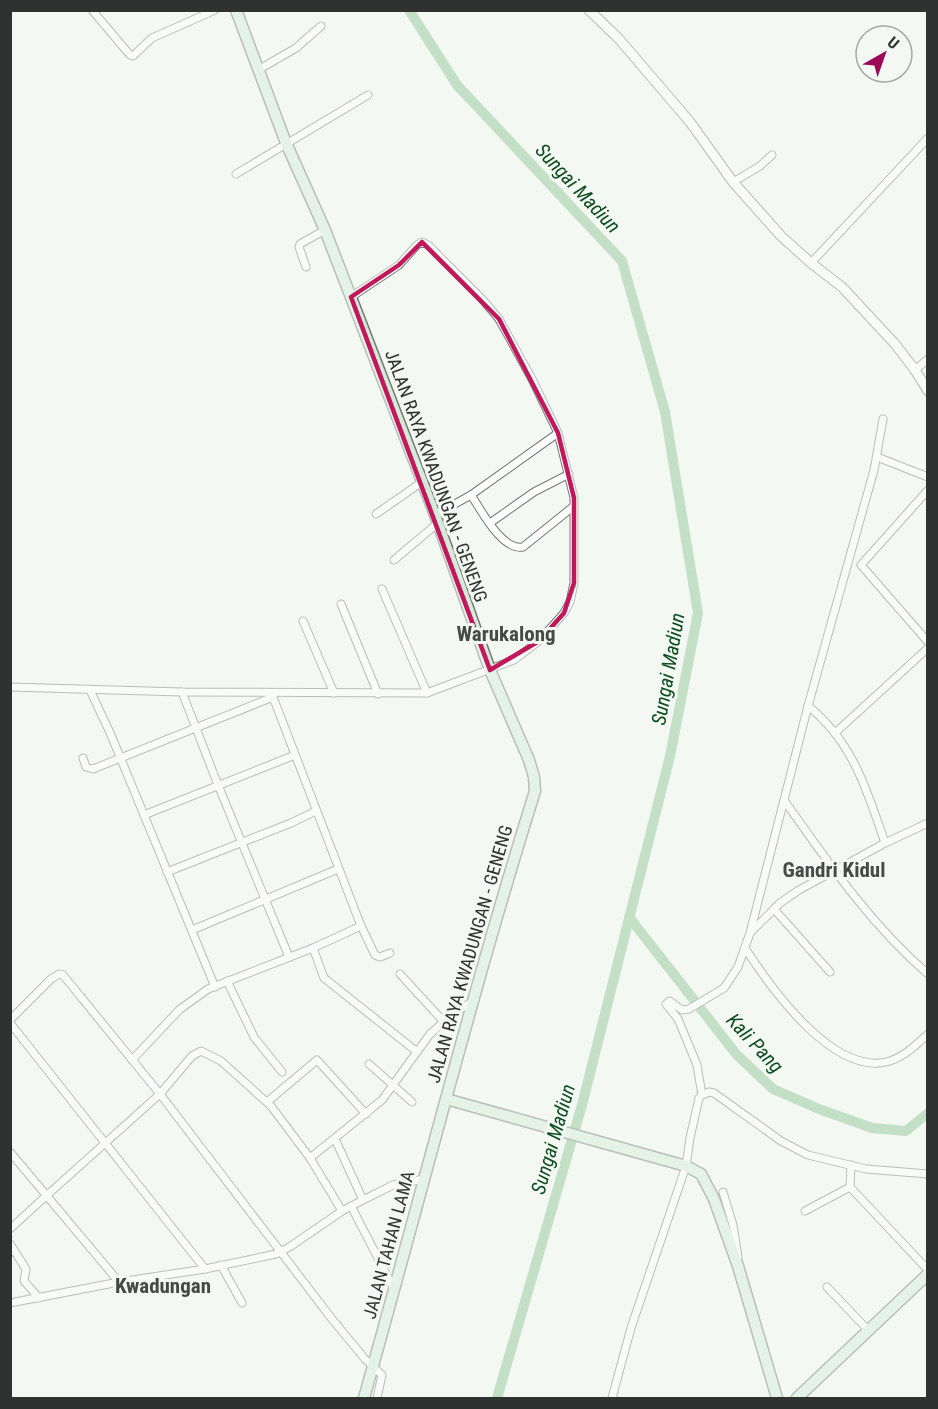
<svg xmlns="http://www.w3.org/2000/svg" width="938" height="1409" font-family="'Roboto Condensed',sans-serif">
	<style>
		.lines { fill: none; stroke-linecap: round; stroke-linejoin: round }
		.river { stroke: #8ac291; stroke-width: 10 }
		.minor-casing { stroke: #747975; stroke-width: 9 }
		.tertiary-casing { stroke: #747975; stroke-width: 11 }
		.secondary-casing { stroke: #747975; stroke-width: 13 }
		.minor { stroke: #fff; stroke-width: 7 }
		.tertiary { stroke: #fff; stroke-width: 9 }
		.secondary { stroke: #d6ead9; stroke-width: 10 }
		.marked { fill: none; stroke: #c2185b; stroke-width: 4.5; stroke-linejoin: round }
		.labels { text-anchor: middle; stroke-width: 6; stroke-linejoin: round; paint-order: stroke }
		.street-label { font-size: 18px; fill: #303231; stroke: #f3f8f3 }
		.water-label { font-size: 20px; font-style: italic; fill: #0d4d1f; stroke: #f3f8f3 }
		.quarter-label { font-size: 21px; font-weight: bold; fill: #464a46; stroke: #f3f8f3 }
	</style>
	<rect width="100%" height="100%" fill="#f3f8f3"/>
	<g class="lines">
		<g class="river">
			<polyline points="409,10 457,85 622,261 665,412 698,613 670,756 582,1105 497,1398"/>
			<polyline points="629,917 737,1055 773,1089 819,1109 872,1128 906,1131 928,1113"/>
		</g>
		<g class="minor-casing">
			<g id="minor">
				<polyline points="92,10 130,55 133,56 152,38 215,10"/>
				<polyline points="258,70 296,48 321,26"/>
				<polyline points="236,174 368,95"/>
				<polyline points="733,182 760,166 772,155"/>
				<polyline points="811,263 928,138"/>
				<polyline points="306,267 299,247 300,244 325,230"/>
				<polyline points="915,370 928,359"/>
				<polyline points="877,457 928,477"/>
				<polyline points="928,490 861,565 928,642"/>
				<path d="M 471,495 C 481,510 502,551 523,547 L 574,506"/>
				<polyline points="376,514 422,482"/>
				<polyline points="435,515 471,495 558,433"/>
				<polyline points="490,523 534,492 569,474"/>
				<polyline points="394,560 438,523"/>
				<polyline points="382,589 427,693"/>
				<polyline points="341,604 378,694"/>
				<polyline points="303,621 334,693"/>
				<polyline points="10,687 182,692 427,693 514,660 539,641 564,613 570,602 574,583 574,498 558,433 532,379 499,319 483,300 428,245 422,242 417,245 399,265 351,297"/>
				<polyline points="90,690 111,735 215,987"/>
				<polyline points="182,692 218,785 289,957"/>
				<path d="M 808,706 C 853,742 867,790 885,843"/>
				<polyline points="835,733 928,648"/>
				<polyline points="83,758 86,767 93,769 273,697 273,695"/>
				<path d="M 784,800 C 828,862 870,924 928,974"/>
				<polyline points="144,815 295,755"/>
				<polyline points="167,872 291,823 316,811"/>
				<polyline points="774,909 830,972"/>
				<polyline points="361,926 375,955 380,957 390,953"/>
				<polyline points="192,930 338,869"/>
				<polyline points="752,931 780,903 799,890 885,843 928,823"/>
				<polyline points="313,948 324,978 416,1051"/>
				<path d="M 745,948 C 771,988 834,1078 890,1061 C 905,1056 916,1045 928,1034"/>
				<polyline points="400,974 444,1022"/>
				<polyline points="227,981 254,1037 282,1072"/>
				<polyline points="10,1020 51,979 59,974 63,975 160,1094 332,1319 365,1359 382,1375 377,1398"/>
				<polyline points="10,1023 205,1269"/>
				<polyline points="132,1060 179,1010 208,989 313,948 361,926 273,697"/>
				<polyline points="369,1064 412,1102"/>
				<polyline points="702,1095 709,1092 714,1093 781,1141 808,1155 866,1169 928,1174"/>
				<polyline points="267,1102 317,1060 366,1114"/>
				<polyline points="335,1139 363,1200"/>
				<polyline points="10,1152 119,1282"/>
				<polyline points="310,1158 382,1100 430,1034 454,1013 475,1000"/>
				<polyline points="851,1165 850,1187 928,1270"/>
				<polyline points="723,1192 733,1225 738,1257"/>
				<polyline points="351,1206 394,1289"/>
				<polyline points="805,1211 850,1187"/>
				<polyline points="10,1229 46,1196 160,1094 192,1056 201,1051 221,1061 271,1106 310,1158 342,1211"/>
				<polyline points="10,1244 26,1269 24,1281 39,1298"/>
				<polyline points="221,1265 242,1303"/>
				<polyline points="827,1287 868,1330"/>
				<polyline points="10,1303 119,1282 205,1269 276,1254 291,1246 342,1211 363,1200 393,1185 424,1179"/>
				<polyline points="612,1398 631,1328 686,1166 690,1138 699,1098 702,1095 697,1065 678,1019 666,1004 670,1001 682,1010 689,1009 724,988 738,967 750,933 808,706 874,470 883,419"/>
			</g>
		</g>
		<g class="tertiary-casing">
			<polyline id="tertiary" points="589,10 619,39 690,122 733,182 781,236 811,263 842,287 895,344 915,370 928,391"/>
		</g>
		<g class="secondary-casing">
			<g id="secondary">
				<path d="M 236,10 L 286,143 L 325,230 L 435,515 L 490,670 L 529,760 L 534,777 L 535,791 C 472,992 421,1196 364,1398"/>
				<polyline points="446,1099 686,1166 701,1174 714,1199 738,1266 777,1398"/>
				<polyline points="797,1398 928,1274"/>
			</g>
		</g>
		<use href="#minor" class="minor"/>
		<use href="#tertiary" class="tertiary"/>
		<use href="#secondary" class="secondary"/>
	</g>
	<path d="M0 0H938V1409H0ZM 422,242 L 499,319 L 558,433 L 574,498 L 574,583 L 564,613 L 539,641 L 490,670 L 351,297 L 399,265 Z" fill="#f3f8f3" fill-opacity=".55" fill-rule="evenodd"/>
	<path class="marked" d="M 422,242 L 499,319 L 558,433 L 574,498 L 574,583 L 564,613 L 539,641 L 490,670 L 351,297 L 399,265 Z"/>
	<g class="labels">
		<g class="street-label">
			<text transform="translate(436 476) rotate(70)" y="6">JALAN RAYA KWADUNGAN - GENENG</text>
			<text transform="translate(470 954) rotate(-74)" y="6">JALAN RAYA KWADUNGAN - GENENG</text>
			<text transform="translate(389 1245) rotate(-75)" y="6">JALAN TAHAN LAMA</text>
		</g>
		<g class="water-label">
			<text transform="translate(578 188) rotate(47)" y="7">Sungai Madiun</text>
			<text transform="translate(668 669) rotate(-80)" y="7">Sungai Madiun</text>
			<text transform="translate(755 1043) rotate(47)" y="7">Kali Pang</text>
			<text transform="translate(553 1139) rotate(-74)" y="7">Sungai Madiun</text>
		</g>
		<g class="quarter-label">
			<text x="506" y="641">Warukalong</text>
			<text x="834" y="877">Gandri Kidul</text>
			<text x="163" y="1293">Kwadungan</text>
		</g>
	</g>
	<rect width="938" height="1409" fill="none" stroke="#303231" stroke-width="24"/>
	<g transform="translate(884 54) rotate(40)"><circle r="28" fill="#f3f8f3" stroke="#a5a9a5" stroke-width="1.5"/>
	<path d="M0-4.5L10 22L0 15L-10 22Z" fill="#9d0956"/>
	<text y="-9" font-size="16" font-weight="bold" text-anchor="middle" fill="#303231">U</text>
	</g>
</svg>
